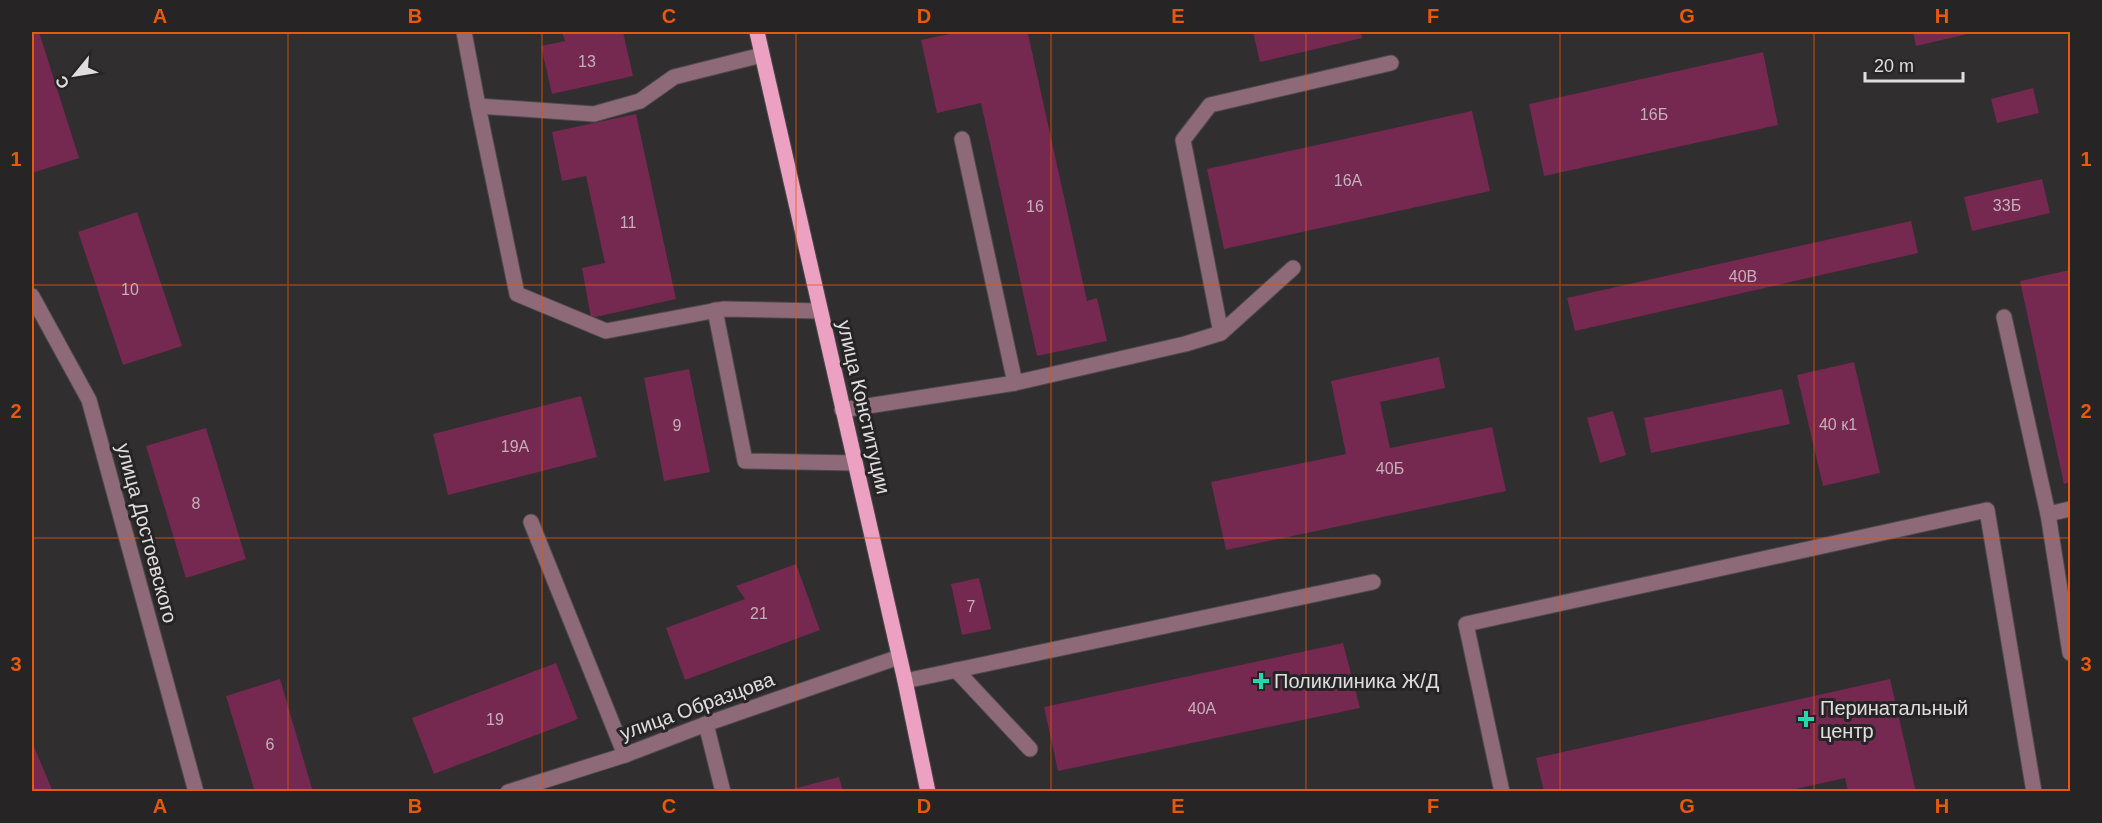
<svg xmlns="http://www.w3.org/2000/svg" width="2102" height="823" font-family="Arial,sans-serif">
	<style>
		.building { fill: #752850 }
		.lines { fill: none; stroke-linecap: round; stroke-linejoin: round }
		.minor-casing { stroke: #4d4a4b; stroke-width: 17 }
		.major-casing { stroke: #4d4a4b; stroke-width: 17 }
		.minor { stroke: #8e6978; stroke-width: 15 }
		.major { stroke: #eda1c2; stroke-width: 15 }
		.grid { fill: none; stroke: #e8590c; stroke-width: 1.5; stroke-opacity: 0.55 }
		.poi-dot { fill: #29d5ac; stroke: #272425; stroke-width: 2 }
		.labels { text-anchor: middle; stroke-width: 6; stroke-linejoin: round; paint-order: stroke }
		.number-label { font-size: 16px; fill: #c5b0ba }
		.street-label { font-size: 20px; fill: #e0ddde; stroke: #272425 }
		.poi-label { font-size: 20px; fill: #e0ddde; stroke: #272425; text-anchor: start }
		.neatline { fill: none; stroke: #e8590c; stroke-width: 2 }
		.grid-label { font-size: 20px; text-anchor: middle; font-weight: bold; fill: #e8590c }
	</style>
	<rect width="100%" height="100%" fill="#312e2f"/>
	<g class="building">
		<polygon points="32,32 39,32 79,158 32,173"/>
		<polygon points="562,32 623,32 633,76 552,94 541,46 565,41"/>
		<polygon points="959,32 1037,32 1028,34 1087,301 1097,298 1107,341 1037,356 981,103 937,113 921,40"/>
		<polygon points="1253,32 1361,32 1362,38 1260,62"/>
		<polygon points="1913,32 1976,32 1916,46"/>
		<polygon points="1763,52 1778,125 1544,176 1529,104"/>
		<polygon points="2033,88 2039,113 1997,123 1991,99"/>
		<polygon points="1472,111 1490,191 1224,249 1207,169"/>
		<polygon points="636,114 676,299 591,318 582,268 605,263 586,176 562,181 552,132"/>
		<polygon points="2042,179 2050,213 1972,231 1964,197"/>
		<polygon points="137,212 182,346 123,365 78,232"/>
		<polygon points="1911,221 1918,253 1575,331 1567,298"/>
		<polygon points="2070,270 2070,482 2064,484 2020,281"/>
		<polygon points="1439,357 1445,388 1380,402 1390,448 1492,427 1506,491 1226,550 1211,482 1346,454 1331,381"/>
		<polygon points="1854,362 1880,473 1823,486 1797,375"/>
		<polygon points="689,369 710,472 664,481 644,378"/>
		<polygon points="1782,389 1790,424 1651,453 1644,418"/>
		<polygon points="581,396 597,457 448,495 433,434"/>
		<polygon points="1613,411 1626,455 1600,463 1587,418"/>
		<polygon points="206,428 246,559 186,578 146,446"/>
		<polygon points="796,564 820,630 685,680 666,628 745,599 736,586"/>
		<polygon points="979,578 991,629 962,635 951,584"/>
		<polygon points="1343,643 1360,708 1058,771 1044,707"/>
		<polygon points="556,663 578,719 434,774 412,718"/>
		<polygon points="280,679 313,792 255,792 226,696"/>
		<polygon points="1890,679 1916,792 1848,792 1845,778 1782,792 1544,792 1536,758"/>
		<polygon points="32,742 53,792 32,792"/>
		<polygon points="839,777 843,792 785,792 785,791"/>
	</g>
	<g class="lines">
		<g class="minor-casing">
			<g id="minor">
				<polyline points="464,32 478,106 517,294 606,331 723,309 820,311"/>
				<polyline points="478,106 594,114 640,101 674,77 762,55"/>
				<polyline points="962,139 1015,383"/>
				<polyline points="32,296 89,400 196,792"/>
				<polyline points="715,310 745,461 855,463"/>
				<polyline points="2004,317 2048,514 2070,509"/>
				<polyline points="1221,333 1183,140 1210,105 1391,63"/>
				<polyline points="842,410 1015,383 1185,344 1221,333 1293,268"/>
				<polyline points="2048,514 2070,653"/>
				<polyline points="531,522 625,755"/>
				<polyline points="956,670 1030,749"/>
				<polyline points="905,681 1373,582"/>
				<polyline points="706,724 723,792"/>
				<polyline points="508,792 625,755 706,724 899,657"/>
				<polyline points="1502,792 1466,624 1987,510 2034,792"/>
			</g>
		</g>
		<g class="major-casing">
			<polyline id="major" points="757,32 905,681 928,792"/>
		</g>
		<use href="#minor" class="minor"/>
		<use href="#major" class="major"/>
	</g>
	<path class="grid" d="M 288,32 L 288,792M 542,32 L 542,792M 796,32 L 796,792M 1051,32 L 1051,792M 1306,32 L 1306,792M 1560,32 L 1560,792M 1814,32 L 1814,792M 32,285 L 2070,285M 32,538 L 2070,538"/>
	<g class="poi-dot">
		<path d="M1258 672h6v6h6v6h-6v6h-6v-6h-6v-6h6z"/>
		<path d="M1803 710h6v6h6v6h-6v6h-6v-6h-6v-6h6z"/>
	</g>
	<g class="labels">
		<g class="number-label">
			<text x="587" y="67">13</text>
			<text x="1654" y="120">16Б</text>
			<text x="1348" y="186">16А</text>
			<text x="2007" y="211">33Б</text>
			<text x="1035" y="212">16</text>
			<text x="628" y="228">11</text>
			<text x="1743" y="282">40В</text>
			<text x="130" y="295">10</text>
			<text x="1838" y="430">40 к1</text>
			<text x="677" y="431">9</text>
			<text x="515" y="452">19А</text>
			<text x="1390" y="474">40Б</text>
			<text x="196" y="509">8</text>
			<text x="971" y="612">7</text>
			<text x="759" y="619">21</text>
			<text x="1202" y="714">40А</text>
			<text x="495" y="725">19</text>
			<text x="270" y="750">6</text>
		</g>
		<g class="street-label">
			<text transform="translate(864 407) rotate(77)" y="7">улица Конституции</text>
			<text transform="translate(147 533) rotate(75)" y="7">улица Достоевского</text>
			<text transform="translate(697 706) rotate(-20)" y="7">улица Образцова</text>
		</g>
		<g class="poi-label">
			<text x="1274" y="688">Поликлиника Ж/Д</text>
			<text x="1820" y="715">Перинатальный<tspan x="1820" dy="23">центр</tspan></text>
		</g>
	</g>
	<rect width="2102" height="823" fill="none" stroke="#272425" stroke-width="66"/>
	<g transform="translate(75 75) rotate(240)" stroke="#272425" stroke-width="4.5" paint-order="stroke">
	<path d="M0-4.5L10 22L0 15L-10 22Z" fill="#e0ddde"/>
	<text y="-9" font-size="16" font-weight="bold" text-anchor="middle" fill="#e0ddde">С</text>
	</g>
	<path d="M1865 72v9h98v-9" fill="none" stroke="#e0ddde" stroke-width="3"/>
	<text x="1874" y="72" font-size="18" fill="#e0ddde" stroke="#272425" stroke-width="4.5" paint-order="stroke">20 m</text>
	<rect x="33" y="33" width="2036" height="757" class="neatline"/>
	<g class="grid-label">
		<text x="160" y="23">A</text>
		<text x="415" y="23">B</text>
		<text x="669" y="23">C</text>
		<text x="924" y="23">D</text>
		<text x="1178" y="23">E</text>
		<text x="1433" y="23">F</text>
		<text x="1687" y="23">G</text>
		<text x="1942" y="23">H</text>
		<text x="16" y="166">1</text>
		<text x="2086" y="166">1</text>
		<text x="16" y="418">2</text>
		<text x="2086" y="418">2</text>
		<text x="16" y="671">3</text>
		<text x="2086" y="671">3</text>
		<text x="160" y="813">A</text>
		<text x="415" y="813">B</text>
		<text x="669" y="813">C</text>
		<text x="924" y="813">D</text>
		<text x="1178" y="813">E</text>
		<text x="1433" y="813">F</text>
		<text x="1687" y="813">G</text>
		<text x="1942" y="813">H</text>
	</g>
</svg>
